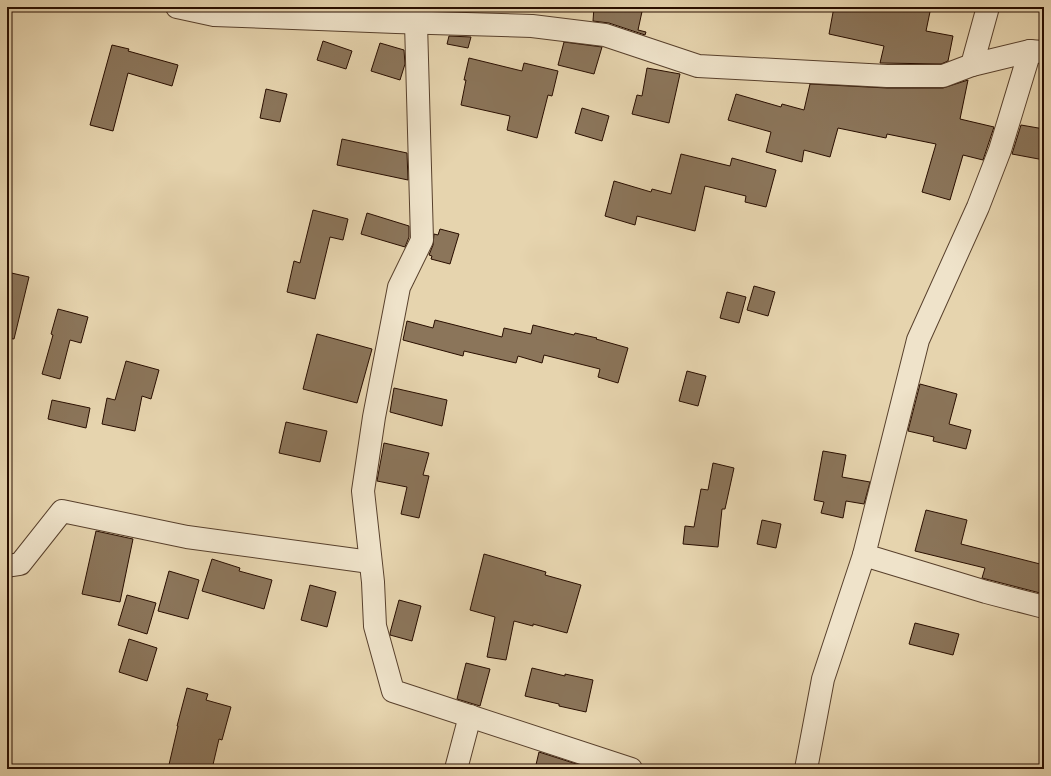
<svg xmlns="http://www.w3.org/2000/svg" width="1051" height="776" font-family="'IM FELL French Canon',serif">
	<style>
		.building { fill: #8b755a; stroke: #290e00 }
		.lines { fill: none; stroke-linecap: round; stroke-linejoin: round }
		.street-casing { stroke: #58402c; stroke-width: 24 }
		.street { stroke: #efe3ca; stroke-width: 22 }
	</style>
	<rect width="100%" height="100%" fill="#e6d4ae"/>
	<filter id="stains"><feTurbulence type="fractalNoise" baseFrequency=".005" numOctaves="4"/><feColorMatrix values="0 0 0 0 .2 0 0 0 0 .09 0 0 0 0 .02 0 0 0 .5 -.17"/></filter>
	<radialGradient id="worn" r=".72"><stop offset=".6" stop-color="#630" stop-opacity="0"/><stop offset="1" stop-color="#630" stop-opacity=".3"/></radialGradient>
	<g class="building">
		<polygon points="594,7 643,7 638,30 646,32 645,35 609,23 593,21"/>
		<polygon points="834,7 931,7 926,31 953,36 948,61 941,64 880,63 884,46 829,34"/>
		<polygon points="449,36 471,37 468,48 447,44"/>
		<polygon points="323,41 352,51 346,69 317,60"/>
		<polygon points="564,42 602,47 594,74 558,65"/>
		<polygon points="380,43 404,50 405,64 400,80 371,71"/>
		<polygon points="112,45 129,49 128,51 178,65 172,86 128,73 113,131 90,125"/>
		<polygon points="469,58 522,71 524,63 558,71 552,96 548,95 537,138 507,130 510,116 461,105 466,80 464,80"/>
		<polygon points="647,68 680,74 669,123 632,114 637,95 642,96"/>
		<polygon points="968,80 960,119 994,127 983,160 963,155 950,200 922,192 936,144 887,134 886,138 838,128 830,157 804,150 802,162 766,152 771,132 728,120 736,94 781,107 782,104 804,110 810,84 887,88 943,88"/>
		<polygon points="266,89 287,94 280,122 260,118"/>
		<polygon points="582,108 609,116 602,141 575,133"/>
		<polygon points="1021,125 1044,129 1044,160 1012,154"/>
		<polygon points="342,139 407,153 408,180 337,165"/>
		<polygon points="681,154 730,166 732,158 776,170 766,207 745,202 746,196 705,186 695,231 637,216 635,225 605,216 614,181 651,192 652,189 671,194"/>
		<polygon points="313,210 348,219 343,240 330,237 315,299 287,292 294,261 300,263"/>
		<polygon points="367,213 409,226 409,237 405,247 361,234"/>
		<polygon points="440,229 459,234 450,264 431,259 432,256 429,255 433,245 434,234 438,235"/>
		<polygon points="7,272 29,277 14,339 7,338"/>
		<polygon points="754,286 775,292 768,316 747,310"/>
		<polygon points="727,292 746,297 739,323 720,318"/>
		<polygon points="58,309 88,317 81,343 70,340 60,379 42,374 53,335 51,334"/>
		<polygon points="435,320 502,337 504,328 531,334 533,325 574,335 575,333 597,338 596,339 628,348 618,383 598,377 600,369 544,355 542,363 518,356 516,363 464,351 463,356 403,340 407,321 433,328"/>
		<polygon points="317,334 372,349 357,403 303,389"/>
		<polygon points="126,361 159,370 151,399 142,396 135,431 102,424 107,398 115,400"/>
		<polygon points="687,371 706,376 698,406 679,401"/>
		<polygon points="920,384 957,394 949,424 971,430 966,449 933,441 934,437 908,431"/>
		<polygon points="394,388 447,400 442,426 390,412"/>
		<polygon points="52,400 90,408 86,428 48,419"/>
		<polygon points="286,422 327,431 320,462 279,453"/>
		<polygon points="384,443 429,453 423,475 429,476 419,518 401,514 407,487 377,481"/>
		<polygon points="823,451 846,455 842,477 870,482 864,504 846,501 843,518 821,513 824,502 814,500"/>
		<polygon points="713,463 734,468 725,509 722,509 718,547 683,544 685,526 694,527 701,489 708,490"/>
		<polygon points="926,510 967,520 961,544 1044,565 1044,594 982,578 985,568 915,551"/>
		<polygon points="762,520 781,524 776,548 757,544"/>
		<polygon points="96,531 133,539 120,602 82,594"/>
		<polygon points="484,554 546,572 545,575 581,585 567,633 533,624 533,626 514,621 506,660 487,657 495,617 470,610"/>
		<polygon points="212,559 240,568 239,571 272,580 264,609 202,591"/>
		<polygon points="169,571 199,580 188,619 158,611"/>
		<polygon points="310,585 336,592 327,627 301,620"/>
		<polygon points="127,595 156,603 147,634 118,625"/>
		<polygon points="399,600 421,606 412,641 390,635 390,633"/>
		<polygon points="915,623 959,634 953,655 909,644"/>
		<polygon points="129,639 157,648 147,681 119,672"/>
		<polygon points="466,663 490,669 480,706 457,699"/>
		<polygon points="532,668 565,676 565,674 593,680 586,712 559,706 559,704 525,696"/>
		<polygon points="187,688 208,694 206,700 231,707 222,740 219,739 212,769 168,769 178,726 177,726"/>
		<polygon points="539,752 589,768 589,769 535,769"/>
	</g>
	<g class="lines">
		<g class="street-casing">
			<g id="street">
				<polyline points="177,7 214,15 396,22 532,26 605,35 698,66 887,76 943,76 972,65 988,7"/>
				<polyline points="416,23 422,240 399,287 374,417 363,491 373,582 375,626 393,691 631,769"/>
				<polyline points="1030,51 1000,150 978,207 918,340 864,555 986,592 1044,607"/>
				<polyline points="972,65 1030,51 1042,52"/>
				<polyline points="7,566 20,564 62,511 187,537 370,562"/>
				<polyline points="456,769 470,716"/>
				<polyline points="806,769 823,679 864,555"/>
			</g>
		</g>
		<use href="#street" class="street"/>
	</g>
	<rect width="1051" height="776" fill="none" stroke="#e6d4ae" stroke-width="24"/>
	<rect x="8" y="8" width="1035" height="760" fill="none" stroke="#290e00" stroke-width="2"/>
	<rect x="12" y="12" width="1027" height="752" fill="none" stroke="#290e00"/>
	<rect width="100%" height="100%" filter="url(#stains)"/>
	<rect width="100%" height="100%" fill="url(#worn)"/>
</svg>
